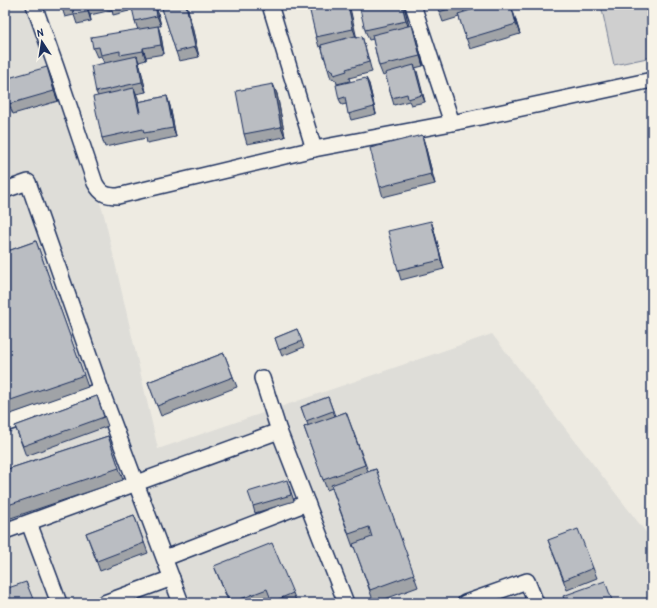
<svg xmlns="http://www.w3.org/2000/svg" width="657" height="608" font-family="'Patrick Hand',sans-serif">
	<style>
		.built { fill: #deddd8 }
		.pitch { fill: #cfcfcf; stroke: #757f96 }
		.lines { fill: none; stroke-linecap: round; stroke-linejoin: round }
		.minor-casing { stroke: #1b2f5e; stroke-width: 18 }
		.minor { stroke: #f7f3e8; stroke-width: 15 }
		.wall { fill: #a0a3a7; stroke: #1b2f5e }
		.shaded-wall { fill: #828488; stroke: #1b2f5e }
		.building { fill: #babdc2; stroke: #1b2f5e }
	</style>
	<rect width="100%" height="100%" fill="#eeebe2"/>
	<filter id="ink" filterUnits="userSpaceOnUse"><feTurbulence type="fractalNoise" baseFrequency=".025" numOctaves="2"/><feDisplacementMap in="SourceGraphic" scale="8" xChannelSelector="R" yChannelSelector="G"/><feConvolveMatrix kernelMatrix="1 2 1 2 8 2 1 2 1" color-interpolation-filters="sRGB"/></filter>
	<g filter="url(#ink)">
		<polygon class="built" points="5,5 33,5 104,215 158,449 492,334 652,540 652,603 5,603"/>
		<polygon class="pitch" points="601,5 652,5 652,57 614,65"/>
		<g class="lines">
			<g class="minor-casing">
				<g id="minor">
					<path d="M 34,5 L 56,67 L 95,183 C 101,194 106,196 118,196 L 314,149 L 452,123 L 652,80"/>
					<polyline points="270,5 314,149"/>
					<polyline points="413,5 452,123"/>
					<polyline points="5,190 28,182 101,390 181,603"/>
					<polyline points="262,378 279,431"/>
					<polyline points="5,424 101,390"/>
					<polyline points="307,503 346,603"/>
					<polyline points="29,523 59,603"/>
					<polyline points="5,531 279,431 307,503 165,558"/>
					<polyline points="104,603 172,578"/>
					<polyline points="465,603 527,581 536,603"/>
				</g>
			</g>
			<use href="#minor" class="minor"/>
		</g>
		<g class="wall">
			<polygon points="61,5 128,5 129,11 113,15 112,10 90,15 91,21 77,24 74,15 65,17"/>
			<polygon points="136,5 156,5 161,26 158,26 161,36 164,54 146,57 146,60 139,62 146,92 136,94 138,102 167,96 170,106 176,137 147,143 146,138 105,147 102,138 98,96 96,92 104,63 101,56 97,57 93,48 138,30 135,21 136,7"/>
			<polygon points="161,5 187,5 199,57 179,61"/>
			<polygon points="310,5 349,5 356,38 362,36 365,46 372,72 349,78 350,81 337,84 336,80 334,80 333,78 331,79 328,69 321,46 319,47 316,37"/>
			<polygon points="404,5 408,26 416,35 423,66 415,68 425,102 411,105 409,101 394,105 385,75 383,76 379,66 373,39 369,40 365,30"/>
			<polygon points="437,5 462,5 464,12 511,5 520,34 470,49 459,17 443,22"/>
			<polygon points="51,77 58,101 13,114 9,104"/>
			<polygon points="366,78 369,84 376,114 351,120 346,104 342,105 339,99"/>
			<polygon points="273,84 277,94 285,137 247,144 244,134"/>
			<polygon points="422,135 425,145 435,184 383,197 380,187"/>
			<polygon points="431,221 434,230 444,269 401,280 398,270"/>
			<polygon points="36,241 88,387 5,416 5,252"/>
			<polygon points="297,329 304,347 282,356 275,338"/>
			<polygon points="224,353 237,387 161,416 148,382"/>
			<polygon points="97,396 108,426 26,456 15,426"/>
			<polygon points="328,397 335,416 346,412 368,471 376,469 418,587 374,603 354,546 353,547 332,488 327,490 304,427 308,425 301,407"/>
			<polygon points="108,436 123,480 5,520 5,470"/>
			<polygon points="289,486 294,501 255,513 253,506"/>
			<polygon points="134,515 148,553 100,571 86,533"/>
			<polygon points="548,540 593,568 597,578 567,590"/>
			<polygon points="214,566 293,593 297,603 272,603 271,601 267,603 229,603"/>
			<polygon points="26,582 34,603 6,603"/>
		</g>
		<g class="shaded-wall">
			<polygon points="155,5 156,5 161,26 157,16"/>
			<polygon points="186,5 187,5 199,57 195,47"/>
			<polygon points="348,5 349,5 350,8 357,39 353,29"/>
			<polygon points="402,5 404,5 410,30 406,21"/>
			<polygon points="511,5 512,8 520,34 516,24"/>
			<polygon points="87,6 90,15 91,21 88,12"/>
			<polygon points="412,25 416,35 423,66 420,56"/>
			<polygon points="158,26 161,36 164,54 161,45"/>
			<polygon points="143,48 146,57 146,60 143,51"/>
			<polygon points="137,56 140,66 146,92 142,82"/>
			<polygon points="414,65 417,71 425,102 422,95"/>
			<polygon points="47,67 51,77 58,101 54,91"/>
			<polygon points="366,78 369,84 376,114 374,107"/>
			<polygon points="273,84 277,94 285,137 281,127"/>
			<polygon points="134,88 138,98 143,122 139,112"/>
			<polygon points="167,96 170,106 176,137 173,128"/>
			<polygon points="422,135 425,145 435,184 431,174"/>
			<polygon points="431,221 434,230 444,269 441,260"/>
		</g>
		<g class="building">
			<polygon points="61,5 90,5 87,6 88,12 74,14 72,5 62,7"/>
			<polygon points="136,5 155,5 157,16 135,21 132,8 136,7"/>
			<polygon points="161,5 186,5 195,47 176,52"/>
			<polygon points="316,5 348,5 353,29 316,37 309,7"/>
			<polygon points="359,5 402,5 406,21 365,30"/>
			<polygon points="437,5 462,5 439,12"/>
			<polygon points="487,5 511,5 516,24 466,39 458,14"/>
			<polygon points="412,25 420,56 379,66 372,35"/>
			<polygon points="158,26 161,45 143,48 143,51 120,55 120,51 101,55 99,47 93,48 91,37"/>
			<polygon points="355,36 356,38 362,36 369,62 346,69 347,71 334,75 333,70 331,71 330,68 328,69 321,45"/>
			<polygon points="137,56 142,82 96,92 91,66"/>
			<polygon points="414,65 422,95 408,99 407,94 392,98 385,73"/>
			<polygon points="47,67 54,91 9,104 5,90 5,79"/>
			<polygon points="366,78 374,107 348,114 345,97 339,99 336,85"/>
			<polygon points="273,84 281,127 244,134 236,91"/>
			<polygon points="134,88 139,112 140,112 138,102 167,96 173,128 144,133 143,129 102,138 93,97"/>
			<polygon points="422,135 431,174 380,187 370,148"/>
			<polygon points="431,221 441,260 398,270 388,231"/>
			<polygon points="36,241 84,375 5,402 5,252"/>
			<polygon points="297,329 302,341 279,350 275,338"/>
			<polygon points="224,353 233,377 157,406 148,382"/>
			<polygon points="97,396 104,417 23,446 15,426"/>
			<polygon points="328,397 333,411 306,421 301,407"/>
			<polygon points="346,412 365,465 323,480 304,427"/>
			<polygon points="108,436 119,468 5,506 5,470"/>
			<polygon points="376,469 414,574 370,590 353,544 372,537 369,527 349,534 331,485"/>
			<polygon points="287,480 291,495 253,506 248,492"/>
			<polygon points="134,515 144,543 97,561 86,533"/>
			<polygon points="578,529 593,568 564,580 548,540"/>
			<polygon points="272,543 293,593 272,602 267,589 230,603 214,566"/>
			<polygon points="605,581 613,603 565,603 563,596"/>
			<polygon points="26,582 33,599 21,603 6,603 5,599 5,589"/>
			<polygon points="333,598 335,603 317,603"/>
			<polygon points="470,598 472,603 455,603"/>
		</g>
	</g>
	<rect width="657" height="608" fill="none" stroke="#f7f3e8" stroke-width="20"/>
	<rect x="10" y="10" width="637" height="588" fill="none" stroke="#1b2f5e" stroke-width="1.5" filter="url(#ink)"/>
	<g transform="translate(42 42) rotate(348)" stroke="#f7f3e8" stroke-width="3" paint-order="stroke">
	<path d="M0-3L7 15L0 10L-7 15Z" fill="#1b2f5e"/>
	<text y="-6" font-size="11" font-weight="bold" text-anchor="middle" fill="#1b2f5e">N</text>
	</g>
</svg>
